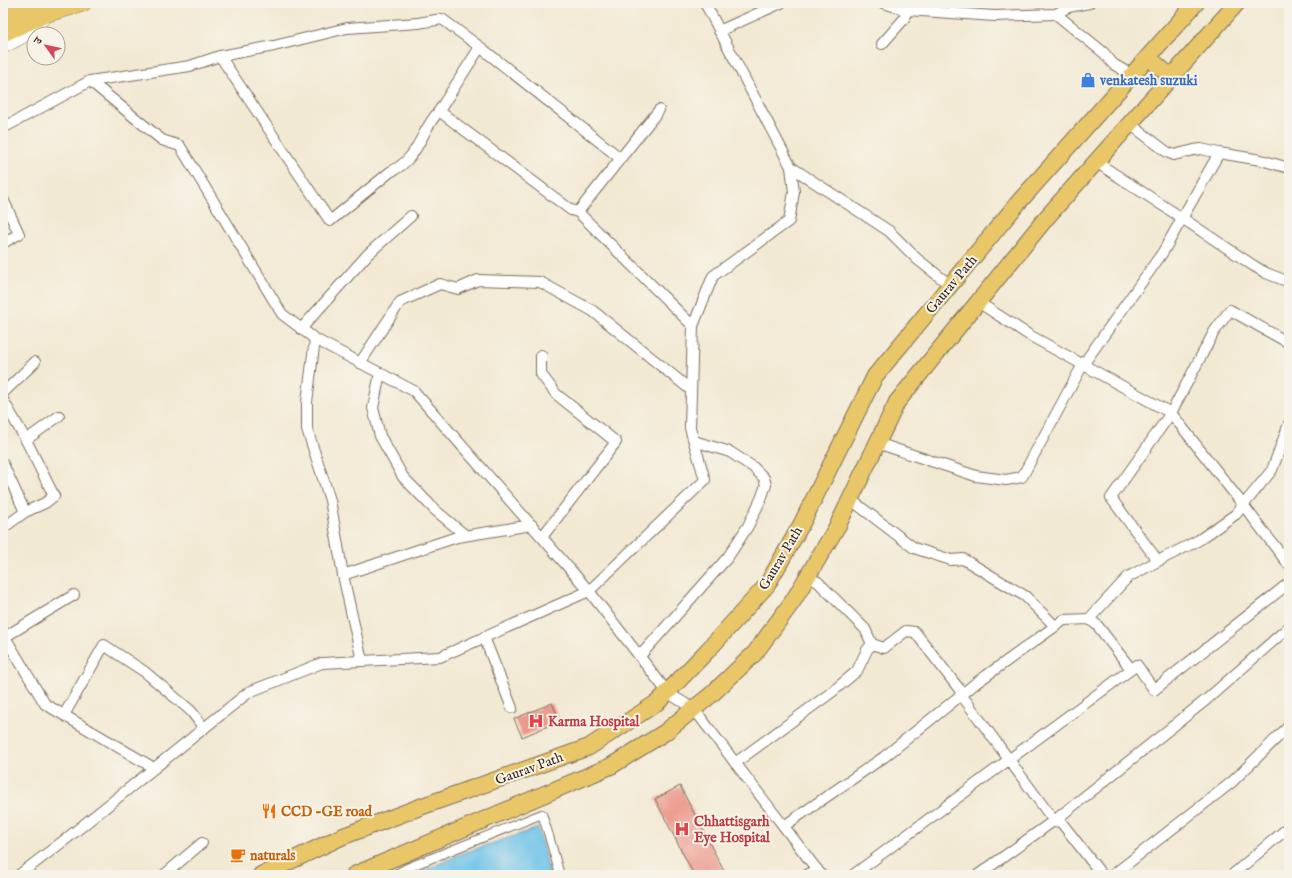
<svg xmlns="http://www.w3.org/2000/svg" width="1292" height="878" font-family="'IM FELL English','Noto Serif Devanagari',serif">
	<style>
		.water { fill: #6dc2e9; stroke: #547684 }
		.building { fill: #ec9a8c }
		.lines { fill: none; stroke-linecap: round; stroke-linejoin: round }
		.pedestrian-casing { stroke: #7b6d5d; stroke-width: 10 }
		.minor-casing { stroke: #7b6d5d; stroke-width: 12 }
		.tertiary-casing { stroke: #7b6d5d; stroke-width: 14 }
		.primary-casing { stroke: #7b6d5d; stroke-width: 18 }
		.trunk-casing { stroke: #7b6d5d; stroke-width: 18 }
		.pedestrian { stroke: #fff; stroke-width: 8 }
		.minor { stroke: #fff; stroke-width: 10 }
		.tertiary { stroke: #fff; stroke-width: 13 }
		.primary { stroke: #e9c769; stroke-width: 16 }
		.trunk { stroke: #e9c769; stroke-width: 17 }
		.labels { text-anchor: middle; stroke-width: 4; stroke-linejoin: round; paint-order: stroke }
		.shop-label { font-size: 14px; font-weight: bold; fill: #366cbe; stroke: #f7f3e8; text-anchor: start }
		.street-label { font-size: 14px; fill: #3b2a1e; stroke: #f7f3e8 }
		.health-label { font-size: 14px; font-weight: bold; fill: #be3a42; stroke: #f7f3e8; text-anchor: start }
		.food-label { font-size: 14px; font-weight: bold; fill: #c56008; stroke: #f7f3e8; text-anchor: start }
	</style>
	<rect width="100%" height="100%" fill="#f7f3e8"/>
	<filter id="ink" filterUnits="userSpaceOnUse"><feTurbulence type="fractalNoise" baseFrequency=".025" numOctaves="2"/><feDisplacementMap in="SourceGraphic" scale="8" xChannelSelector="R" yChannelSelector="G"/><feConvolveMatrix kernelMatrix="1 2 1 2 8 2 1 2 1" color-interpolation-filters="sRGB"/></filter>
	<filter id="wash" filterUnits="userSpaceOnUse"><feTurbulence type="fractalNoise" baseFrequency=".012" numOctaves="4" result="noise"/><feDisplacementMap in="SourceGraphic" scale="16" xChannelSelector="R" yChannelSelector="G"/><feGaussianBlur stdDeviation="0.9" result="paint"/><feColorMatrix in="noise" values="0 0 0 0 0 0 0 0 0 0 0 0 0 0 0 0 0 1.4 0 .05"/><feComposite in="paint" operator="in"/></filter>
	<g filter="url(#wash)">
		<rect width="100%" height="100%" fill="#f2e9d3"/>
		<polygon class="water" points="538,828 550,875 415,875 460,854"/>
		<g id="blocks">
			<g class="building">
				<polygon points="552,703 560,721 522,737 514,719"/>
				<polygon points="680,786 726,875 694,875 655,799"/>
			</g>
		</g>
	</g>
	<g filter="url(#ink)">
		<use href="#blocks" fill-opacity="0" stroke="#7b6d5d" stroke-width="1"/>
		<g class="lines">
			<g class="pedestrian-casing">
				<polyline id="pedestrian" points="394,875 407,868 542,814 549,836 560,875"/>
			</g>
			<g class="minor-casing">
				<g id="minor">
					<polyline points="883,3 907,10 995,16 1056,14 1068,7 1089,3"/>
					<polyline points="1056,14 1104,53 1113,64 1132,75"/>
					<polyline points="719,31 781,3"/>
					<polyline points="882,44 904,19 907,10"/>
					<path d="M 220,56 L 330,221 L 390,172 C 420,158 419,133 439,111 L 480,47"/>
					<polyline points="90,81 162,140 180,146 282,314 315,339 414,391 589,591 668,693 694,709 821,875"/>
					<polyline points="439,111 571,210 578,212 693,326"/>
					<polyline points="1130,124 1167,152 1174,155 1194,150 1201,149 1219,153"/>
					<polyline points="3,128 90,81 190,66 220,56 274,46 347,28 418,23 442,19 480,47 620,158"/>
					<polyline points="1096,162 1182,218 1254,266 1266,273 1289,282"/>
					<polyline points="791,167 889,231 917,259 950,285"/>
					<polyline points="3,199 19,234 3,243"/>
					<polyline points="578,212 659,110"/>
					<polyline points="978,302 1029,335 1171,413 1244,506 1289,565"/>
					<polyline points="301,329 368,254 411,216"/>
					<polyline points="315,339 307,402 307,429 330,500 343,575 362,661"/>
					<polyline points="541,355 541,374 556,394 616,442 542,537"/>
					<polyline points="360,363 400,302 440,284 458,289 478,280 540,282 593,311 691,390"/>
					<polyline points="380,373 373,408 380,436 403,477 435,510 465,535"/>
					<polyline points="3,393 35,362"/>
					<polyline points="3,400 26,440 54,496 45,503 25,512 3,528"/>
					<polyline points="26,440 59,416"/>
					<polyline points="877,443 976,476 1006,480 1022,477 1082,366 1163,252 1219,153 1261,160 1289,168"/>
					<polyline points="3,464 25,512"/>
					<polyline points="850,499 914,548 951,560 963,559 1025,596 1055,626"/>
					<polyline points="1158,561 1111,498 1171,413 1214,332 1230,310 1289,343"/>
					<polyline points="343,575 457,537 532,525"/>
					<polyline points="807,577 818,582 865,629 872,644"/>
					<polyline points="1089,619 1128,577 1158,561 1199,540 1236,514 1272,470 1289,424"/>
					<polyline points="5,637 45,704 154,768"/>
					<polyline points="484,637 512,708"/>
					<polyline points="3,638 74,595"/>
					<polyline points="640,656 728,557 748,526 761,499 766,485 764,478 753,467 730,452 694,441"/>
					<polyline points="64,715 104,645 145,672 191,711 204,728"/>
					<polyline points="735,763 832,692 857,671 867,650 872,644 884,648 906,631 915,632 963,694 963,697 1054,821 1061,822 1102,875"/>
					<polyline points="784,826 884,757 976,683 1064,620 1089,619 1097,625 1131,669"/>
					<polyline points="19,875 66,839 249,692 322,663 440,657 589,591 705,480 690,428 693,326 713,276 789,221 794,192 791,167 705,3"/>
					<polyline points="164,875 202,843"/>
					<polyline points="807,875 817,869"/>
					<polyline points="853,875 1137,665 1154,690 1289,583"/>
					<polyline points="978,875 1059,817 1206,700 1289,627"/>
					<polyline points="1113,875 1232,782 1289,726"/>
					<polyline points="1232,875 1289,827"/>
				</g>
			</g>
			<g class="tertiary-casing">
				<g id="tertiary">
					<polyline points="3,4 4,3"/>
					<polyline points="3,47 22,37 43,19"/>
				</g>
			</g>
			<g class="primary-casing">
				<g id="primary">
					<polyline points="1148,57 1171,77"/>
					<polyline points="261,875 341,837 420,807 589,747 658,702 708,650 767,585 801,525 875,376 1018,203 1196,3"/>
					<polyline points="354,875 611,766 664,733 712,694 755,653 793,601 838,525 897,402 1047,217 1237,3"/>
				</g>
			</g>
			<g class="trunk-casing">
				<g id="trunk">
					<polyline points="3,17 34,3"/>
					<polyline points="3,33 48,13 83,3"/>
				</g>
			</g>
			<use href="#pedestrian" class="pedestrian"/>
			<use href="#minor" class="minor"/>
			<use href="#tertiary" class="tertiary"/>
			<use href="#primary" class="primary"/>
			<use href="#trunk" class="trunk"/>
		</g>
	</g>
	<defs>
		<g id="shop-bare" transform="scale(1.2)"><path d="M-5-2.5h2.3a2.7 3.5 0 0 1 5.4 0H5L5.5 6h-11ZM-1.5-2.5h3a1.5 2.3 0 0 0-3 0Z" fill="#3f7fe0" stroke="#f7f3e8" stroke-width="2.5" paint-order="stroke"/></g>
		<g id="hospital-bare" transform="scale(1.2)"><path d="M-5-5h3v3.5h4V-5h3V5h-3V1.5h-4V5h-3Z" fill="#e0444e" stroke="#f7f3e8" stroke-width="2.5" paint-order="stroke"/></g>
		<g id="restaurant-bare" transform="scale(1.2)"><path d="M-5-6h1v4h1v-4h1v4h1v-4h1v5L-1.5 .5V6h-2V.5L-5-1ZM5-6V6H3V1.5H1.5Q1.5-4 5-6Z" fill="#e8710a" stroke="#f7f3e8" stroke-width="2.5" paint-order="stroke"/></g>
		<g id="cafe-bare" transform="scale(1.2)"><path d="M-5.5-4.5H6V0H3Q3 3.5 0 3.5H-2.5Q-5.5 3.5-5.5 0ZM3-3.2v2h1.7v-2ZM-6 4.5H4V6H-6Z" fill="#e8710a" stroke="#f7f3e8" stroke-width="2.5" paint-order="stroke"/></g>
	</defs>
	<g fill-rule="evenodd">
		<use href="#shop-bare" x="1088" y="80"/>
		<use href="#hospital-bare" x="536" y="721"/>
		<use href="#restaurant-bare" x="269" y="811"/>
		<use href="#hospital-bare" x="682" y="829"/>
		<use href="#cafe-bare" x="238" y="855"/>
	</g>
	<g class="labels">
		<g class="shop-label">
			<text x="1100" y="85">venkatesh suzuki</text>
		</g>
		<g class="street-label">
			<text transform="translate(951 284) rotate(-50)" y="5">Gaurav Path</text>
			<text transform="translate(780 558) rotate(-59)" y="5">Gaurav Path</text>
			<text transform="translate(529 768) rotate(-20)" y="5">Gaurav Path</text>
		</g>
		<g class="health-label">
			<text x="548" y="726">Karma Hospital</text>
			<text x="694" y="826">Chhattisgarh<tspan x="694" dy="16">Eye Hospital</tspan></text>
		</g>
		<g class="food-label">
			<text x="281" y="816">CCD -GE road</text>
			<text x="250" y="860">naturals</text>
		</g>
	</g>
	<rect width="1292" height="878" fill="none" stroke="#f7f3e8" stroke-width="16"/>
	<g transform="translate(46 46) rotate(303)"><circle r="19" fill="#f7f3e8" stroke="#aca397"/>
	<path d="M0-3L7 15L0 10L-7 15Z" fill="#d1495b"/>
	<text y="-6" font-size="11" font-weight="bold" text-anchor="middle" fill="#3b2a1e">उ</text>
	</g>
</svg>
